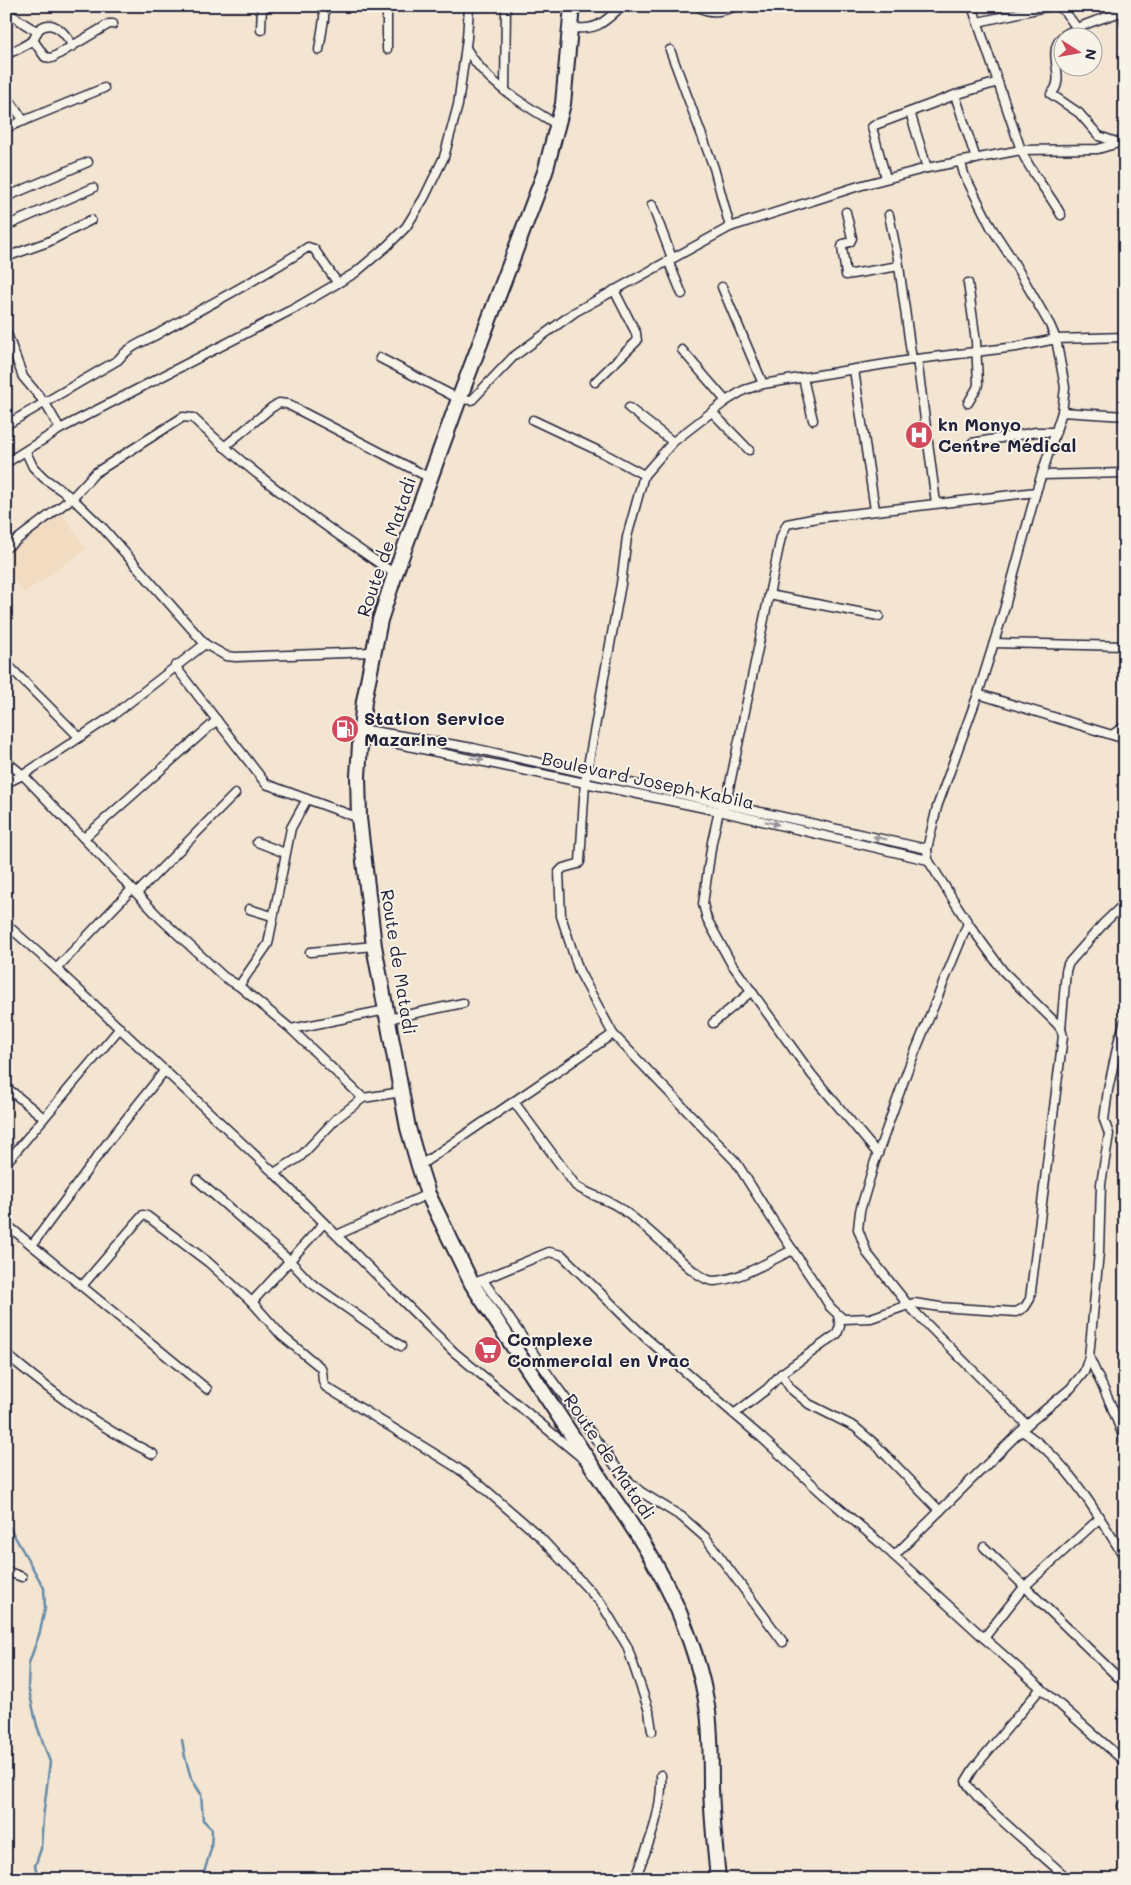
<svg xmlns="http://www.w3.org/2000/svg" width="1131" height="1885" font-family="Mali,sans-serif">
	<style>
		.built { fill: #f1dbc1 }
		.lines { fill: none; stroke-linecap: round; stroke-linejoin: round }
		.stream { stroke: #658aa9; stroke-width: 2.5 }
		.minor-casing { stroke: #22223b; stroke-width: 11 }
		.trunk-casing { stroke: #22223b; stroke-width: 18 }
		.minor { stroke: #f7f3e8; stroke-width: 8 }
		.trunk { stroke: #f7f3e8; stroke-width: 14 }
		.oneway { fill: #97959a }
		.labels { text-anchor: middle; stroke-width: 4; stroke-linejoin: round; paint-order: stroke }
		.poi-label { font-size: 18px; font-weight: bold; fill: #22223b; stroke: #f7f3e8; text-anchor: start }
		.street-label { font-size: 18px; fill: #22223b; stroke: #f7f3e8 }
	</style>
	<rect width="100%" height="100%" fill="#f3e5d1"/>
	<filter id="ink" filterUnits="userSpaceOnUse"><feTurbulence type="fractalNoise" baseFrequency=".02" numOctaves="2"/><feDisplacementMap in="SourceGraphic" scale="10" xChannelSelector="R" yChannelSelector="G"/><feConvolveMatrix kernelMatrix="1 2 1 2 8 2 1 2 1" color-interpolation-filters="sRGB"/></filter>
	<g filter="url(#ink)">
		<polygon class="built" points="62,514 86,549 24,593 6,567 6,551"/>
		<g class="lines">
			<g class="stream">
				<polyline points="6,1521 44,1588 45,1608 40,1632 29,1663 28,1686 37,1726 50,1762 43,1818 41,1849 35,1866 39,1879"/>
				<polyline points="182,1740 185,1757 191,1778 201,1794 203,1820 212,1829 211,1849 202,1879"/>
			</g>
			<g class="minor-casing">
				<g id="minor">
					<path d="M 698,6 C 709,15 723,11 736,6"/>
					<path d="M 972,6 L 1021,150 C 1031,174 1049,192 1061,215"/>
					<polyline points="1058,6 1065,12 1077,28"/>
					<polyline points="1123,8 1125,24"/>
					<path d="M 6,13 C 17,16 24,26 38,31"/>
					<polyline points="978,22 1051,6"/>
					<path d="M 571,28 C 598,30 602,24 622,6"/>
					<polyline points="261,30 262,6"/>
					<polyline points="33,40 45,57 52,58 109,24 113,24"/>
					<path d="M 466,48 C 487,85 524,104 559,126"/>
					<polyline points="387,49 387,6"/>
					<polyline points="319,50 324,19 324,6"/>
					<polyline points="670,50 714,168 730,227"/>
					<path d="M 6,55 C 14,50 27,46 34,39 C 36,36 36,32 39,29 C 54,17 66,35 73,46"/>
					<polyline points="505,91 506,6"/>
					<polyline points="6,95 24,121"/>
					<polyline points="955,95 976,159"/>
					<polyline points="910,112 927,168"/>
					<polyline points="6,128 104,88"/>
					<path d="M 1116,142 L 1099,136 L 1079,113 L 1051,94 C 1067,79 1047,56 1060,39 C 1067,29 1112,15 1125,11"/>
					<polyline points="961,163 964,174 991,227 1010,256 1050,325 1056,339 1065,387 1062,412 1036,492 1004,610 978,694 937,807 927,849 928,860 968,923 1003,971 1057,1024 1061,1029 1063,1036 1030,1299 1025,1307 1016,1312 940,1307 914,1303 871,1318 843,1319 830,1307 824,1297 772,1219 736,1162 613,1034 579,971 561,916 559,872 563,868 578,864 580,862 585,782 621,584 627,537 644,475 673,442 726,401 744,390 763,384 917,359 1016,347 1056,339 1125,337"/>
					<polyline points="886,178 873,131 872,127 875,125 955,95 998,82"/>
					<polyline points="6,197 88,162"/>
					<polyline points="652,205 672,258"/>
					<polyline points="846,212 852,238 850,242 843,244 842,247 846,275 899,266"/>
					<polyline points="889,215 898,259 912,360"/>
					<polyline points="6,226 93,188"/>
					<polyline points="6,257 48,242 91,220"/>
					<polyline points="668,260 682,294"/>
					<polyline points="722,287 763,384"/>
					<polyline points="6,331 23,377 45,403 60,429"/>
					<polyline points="682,350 726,401"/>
					<polyline points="380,358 459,399 472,400 513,357 575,312 730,227 859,186 927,168 1021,150 1098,149 1125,141"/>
					<polyline points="917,359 936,503"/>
					<polyline points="854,370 875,510"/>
					<polyline points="803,378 813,420"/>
					<polyline points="595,382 637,341 636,333 614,290"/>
					<polyline points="968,403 977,388 978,384 976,342 968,283"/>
					<polyline points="629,408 673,442"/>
					<polyline points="712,412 749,450"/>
					<polyline points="1062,412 1125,416"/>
					<polyline points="533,420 605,454 644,475"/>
					<path d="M 6,425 L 118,360 C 130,345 147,341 163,331 C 211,303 262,278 308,247 L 314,249 L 337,282"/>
					<polyline points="972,443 1036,432 1056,432"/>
					<polyline points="224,447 271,408 279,403 287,404 430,478"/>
					<polyline points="26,452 33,467 44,478 72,498 103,528 205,644"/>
					<polyline points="6,463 60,429 297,307 355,273 387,246 406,227 424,198 444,157 458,105 467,38 469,6"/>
					<polyline points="1043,475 1125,473"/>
					<path d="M 6,548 L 72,498 L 95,473 L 183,417 L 193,418 C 254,476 324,526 395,574"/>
					<polyline points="769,595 879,616"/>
					<polyline points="994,643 1125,646"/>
					<polyline points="6,663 79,737"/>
					<polyline points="175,666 266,784 359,818"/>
					<polyline points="978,694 1125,739"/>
					<polyline points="361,729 473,748 927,849"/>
					<polyline points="1113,734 1125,726"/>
					<polyline points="360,736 719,811 928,860"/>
					<polyline points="6,761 23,775 161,919 224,977 239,986 291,1029 363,1098"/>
					<polyline points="6,783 23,775 112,716 205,644 226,656 236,657 373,652"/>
					<polyline points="84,838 217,720"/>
					<polyline points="257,842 285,853"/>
					<polyline points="137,893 235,794"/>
					<polyline points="249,909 272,916"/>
					<polyline points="968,923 908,1069 874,1164 860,1211 858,1229 867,1253 909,1306 1027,1425"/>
					<polyline points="6,924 51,964 274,1173 454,1352 582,1458"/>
					<polyline points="310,952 374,946"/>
					<polyline points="56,969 132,889"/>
					<polyline points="239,986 268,944 291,828 307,799"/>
					<polyline points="388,1019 463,1003"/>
					<polyline points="713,1023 752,991"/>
					<polyline points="291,1029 386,1010"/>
					<polyline points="1061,1029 1066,971 1068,964 1104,923 1125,903"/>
					<polyline points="6,1087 44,1118"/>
					<path d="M 514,1102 L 576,1186 C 589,1195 604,1198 617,1206 C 635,1218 652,1233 668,1248 C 678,1257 700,1281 714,1281 C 743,1279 768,1261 793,1250"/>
					<polyline points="878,1154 812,1075 731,963 707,919 703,904 712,842 719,811 726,803 781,537 787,524 817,518 1036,492"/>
					<polyline points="6,1163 120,1028"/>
					<polyline points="419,1166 613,1034"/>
					<polyline points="274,1173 300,1157 337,1118 363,1098 402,1092"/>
					<polyline points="197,1180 290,1261 311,1283 401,1346"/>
					<polyline points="6,1224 207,1389"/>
					<polyline points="337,1235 428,1194"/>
					<polyline points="32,1245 108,1142 165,1070"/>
					<polyline points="483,1280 552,1380 622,1475 641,1492 682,1517 706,1538 783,1642"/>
					<polyline points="472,1284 549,1252 562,1255 645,1337 762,1438 824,1495 879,1542 984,1638 1125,1762"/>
					<path d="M 82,1286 L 143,1215 L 147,1216 L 208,1262 L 252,1302 L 282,1336 L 320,1367 C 325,1373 320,1381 326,1387 L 456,1467 L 479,1484 L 538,1535 L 601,1603 L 627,1646 L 649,1711 L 652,1731"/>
					<polyline points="252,1302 324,1223"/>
					<polyline points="838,1315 840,1326 837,1334 781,1374 791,1389 809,1404 855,1427 875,1444 940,1511"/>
					<path d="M 6,1354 C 54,1394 97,1426 153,1454"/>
					<polyline points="1089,1357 1111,1405 1125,1441"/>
					<polyline points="734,1414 767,1389 781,1374"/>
					<path d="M 1022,1431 C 1067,1459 1097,1514 1125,1558"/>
					<polyline points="984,1547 1125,1684"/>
					<polyline points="894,1556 1027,1425 1071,1388 1084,1372 1089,1357 1099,1252 1101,1184 1109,1134 1104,1120 1108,1090 1119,1039 1125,1021"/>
					<polyline points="6,1571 22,1577"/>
					<polyline points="984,1638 1024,1587 1100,1518"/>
					<path d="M 1041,1688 L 974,1768 L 966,1781 C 968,1795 1052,1863 1068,1879"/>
					<polyline points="1122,1806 1125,1803"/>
					<path d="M 635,1879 C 648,1846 663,1811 661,1775"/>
				</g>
			</g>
			<g class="trunk-casing">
				<path id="trunk" d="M 572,6 L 563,104 L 545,172 L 459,399 L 395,574 L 380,620 L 364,701 L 361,729 L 358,776 L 359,818 L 374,946 L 408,1128 L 419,1166 L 428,1194 L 472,1284 L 613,1498 C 659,1563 696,1632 708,1712 C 711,1737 711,1762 711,1788 C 712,1818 715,1848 718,1879"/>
			</g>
			<use href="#minor" class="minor"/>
			<use href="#trunk" class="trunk"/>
		</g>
		<defs><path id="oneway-solid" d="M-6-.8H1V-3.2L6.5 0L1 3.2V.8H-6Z" transform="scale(1.25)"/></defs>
		<g class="oneway">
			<use href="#oneway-solid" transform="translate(477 759) rotate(12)"/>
			<use href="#oneway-solid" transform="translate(772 823) rotate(13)"/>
			<use href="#oneway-solid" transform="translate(880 838) rotate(-168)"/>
		</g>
	</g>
	<defs>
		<g id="hospital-disc" transform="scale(1.4375)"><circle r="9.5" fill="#d1495b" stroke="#f7f3e8"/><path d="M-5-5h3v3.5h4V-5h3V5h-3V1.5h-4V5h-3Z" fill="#fff"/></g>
		<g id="fuel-disc" transform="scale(1.4375)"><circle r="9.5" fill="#d1495b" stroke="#f7f3e8"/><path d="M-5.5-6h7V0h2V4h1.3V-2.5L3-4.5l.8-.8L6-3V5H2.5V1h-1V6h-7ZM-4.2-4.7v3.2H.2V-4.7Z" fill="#fff"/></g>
		<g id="supermarket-disc" transform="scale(1.4375)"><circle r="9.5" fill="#d1495b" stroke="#f7f3e8"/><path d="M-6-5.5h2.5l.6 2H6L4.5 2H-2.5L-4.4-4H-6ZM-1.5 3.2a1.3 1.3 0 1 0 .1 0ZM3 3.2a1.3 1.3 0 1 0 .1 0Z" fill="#fff"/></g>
	</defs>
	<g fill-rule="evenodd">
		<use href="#hospital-disc" x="919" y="435"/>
		<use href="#fuel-disc" x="345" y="729"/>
		<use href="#supermarket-disc" x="488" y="1350"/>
	</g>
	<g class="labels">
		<g class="poi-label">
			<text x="938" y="431">kn Monyo<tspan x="938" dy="21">Centre Médical</tspan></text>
			<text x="364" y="725">Station Service<tspan x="364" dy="21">Mazarine</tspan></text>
			<text x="507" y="1346">Complexe<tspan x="507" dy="21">Commercial en Vrac</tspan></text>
		</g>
		<g class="street-label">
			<text transform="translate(387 547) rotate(-71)" y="6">Route de Matadi</text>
			<text transform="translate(648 781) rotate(12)" y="6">Boulevard Joseph Kabila</text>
			<text transform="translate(398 962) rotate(81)" y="6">Route de Matadi</text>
			<text transform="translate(609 1457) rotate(56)" y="6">Route de Matadi</text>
		</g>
	</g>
	<rect width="1131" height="1885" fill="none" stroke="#f7f3e8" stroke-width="25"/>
	<rect x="12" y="12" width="1106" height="1860" fill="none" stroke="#22223b" stroke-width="2" filter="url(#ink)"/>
	<g transform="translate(1078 52) rotate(101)"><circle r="24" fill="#f7f3e8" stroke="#a29fa3"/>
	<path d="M0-4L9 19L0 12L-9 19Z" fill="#d1495b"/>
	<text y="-8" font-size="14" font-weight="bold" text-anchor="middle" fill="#22223b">N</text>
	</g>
</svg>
